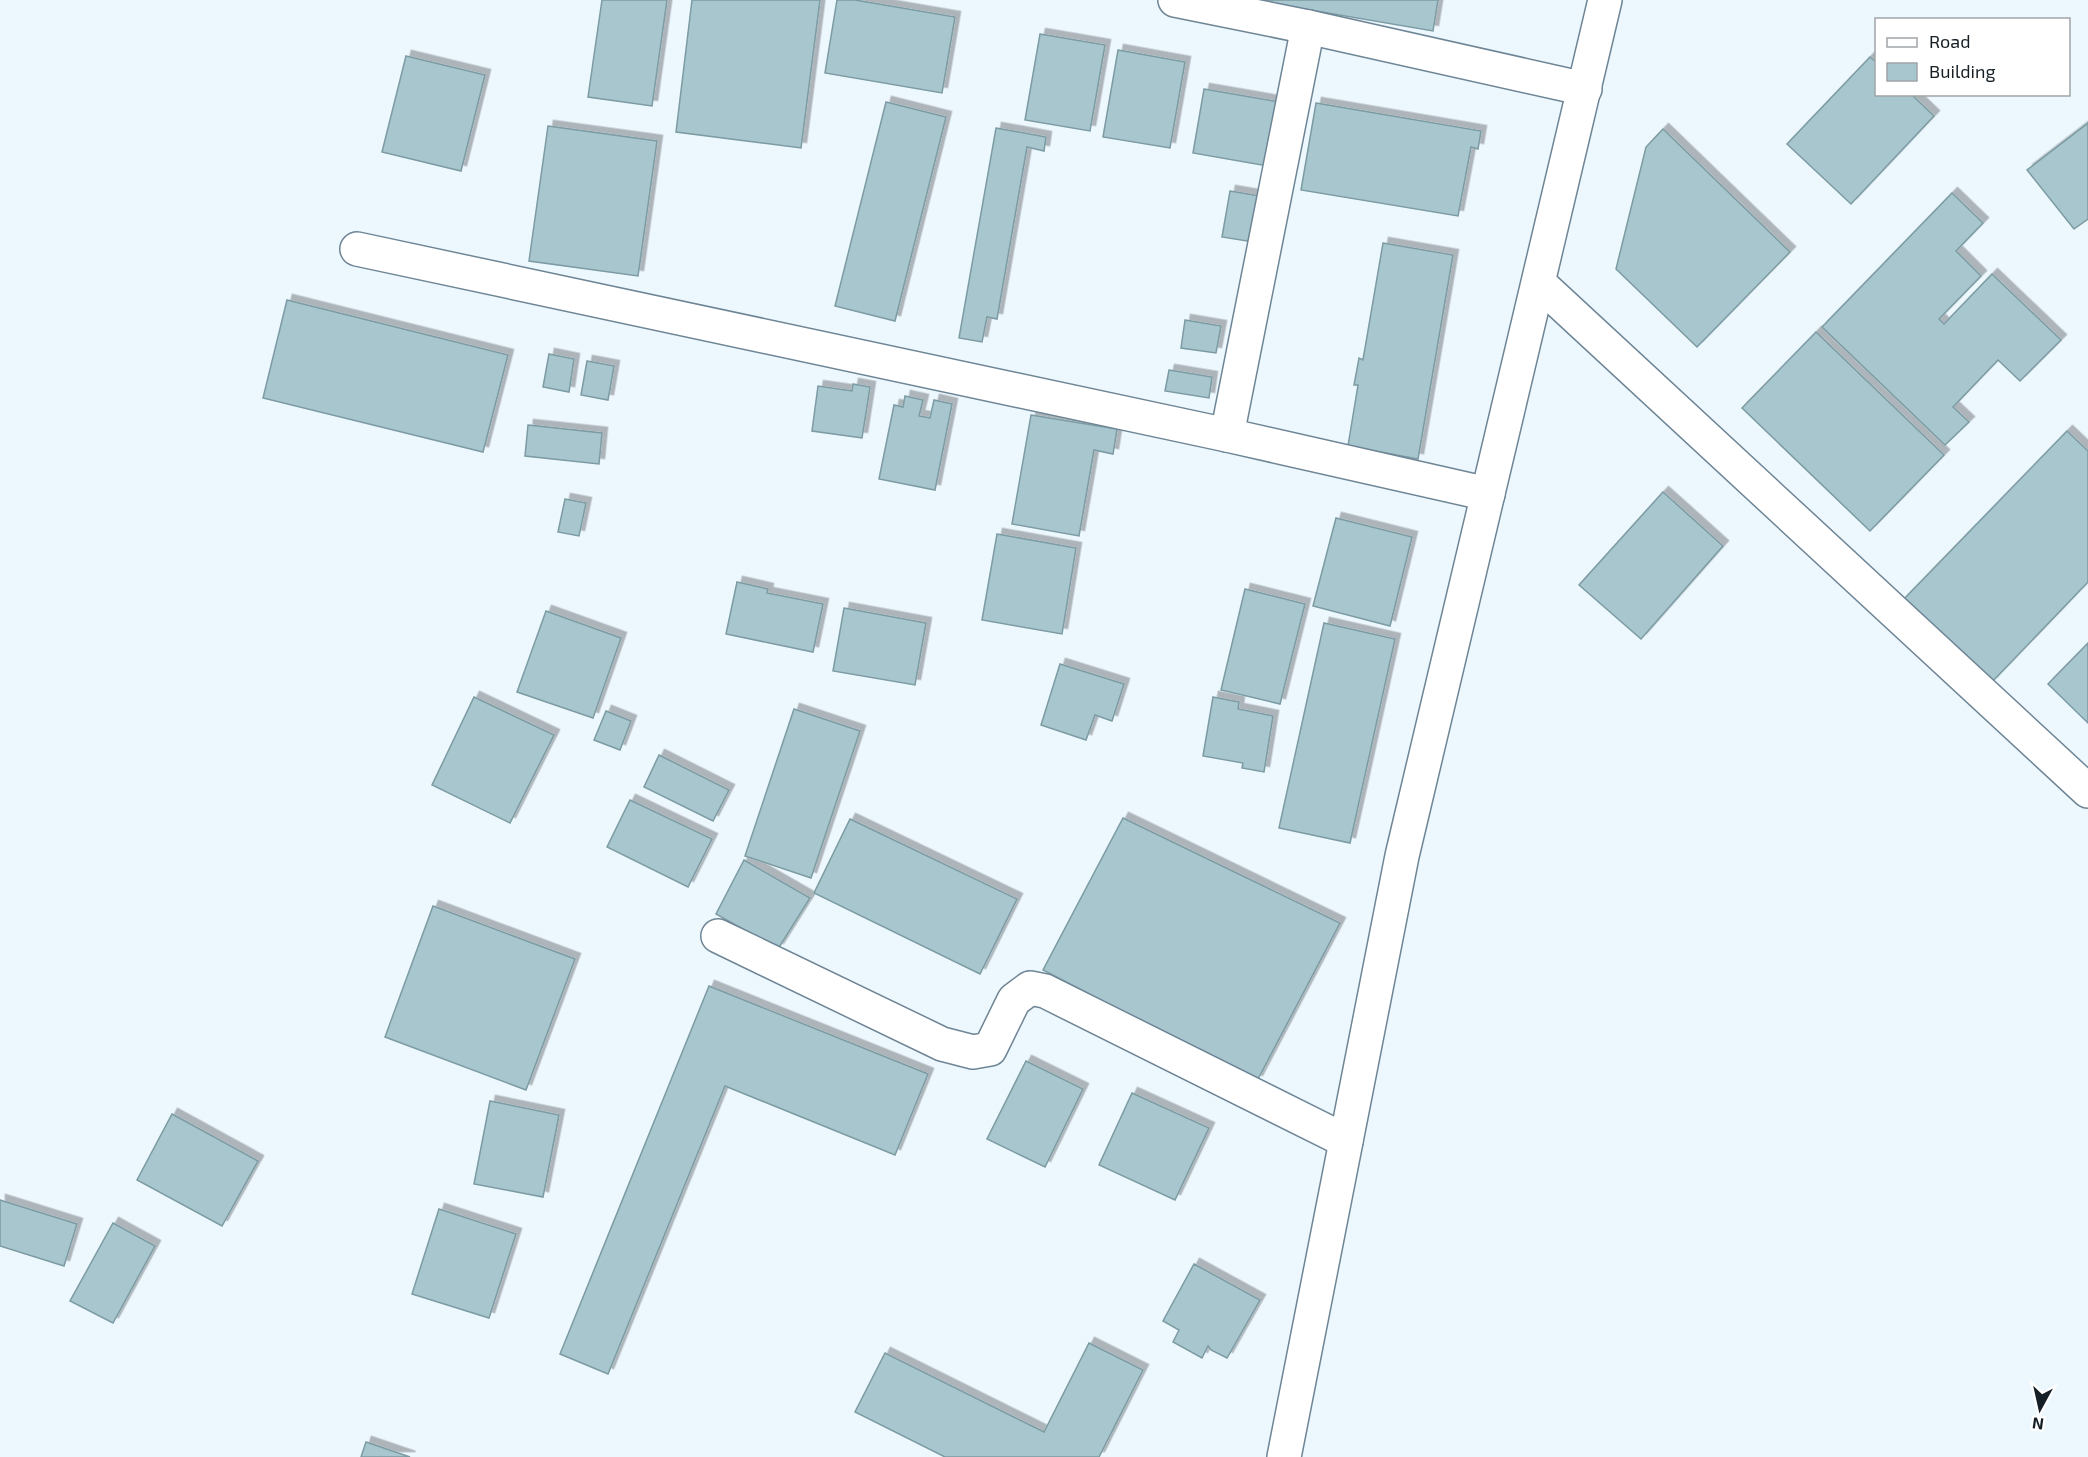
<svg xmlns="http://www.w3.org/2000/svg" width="2088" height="1457" font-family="'Exo 2',sans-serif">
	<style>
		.building { fill: #a7c6ce; stroke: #7c9ba2; stroke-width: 1.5; filter: url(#shadow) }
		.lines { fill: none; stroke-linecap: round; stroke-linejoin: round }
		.minor-casing { stroke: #6e8595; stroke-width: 36 }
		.minor { stroke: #fff; stroke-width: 33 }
	</style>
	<defs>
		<filter id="shadow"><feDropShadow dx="5.5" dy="-5.5" stdDeviation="0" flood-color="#0004"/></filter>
	</defs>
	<rect width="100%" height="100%" fill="#edf7fe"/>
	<g class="building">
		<polygon points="602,0 667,0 652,106 588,97"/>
		<polygon points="692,0 820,0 801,148 676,132"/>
		<polygon points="837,0 855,0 955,17 942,93 825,73"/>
		<polygon points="1263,0 1438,0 1433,31 1263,2"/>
		<polygon points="1040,34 1105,45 1090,131 1025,120"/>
		<polygon points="1118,50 1185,62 1170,148 1103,137"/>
		<polygon points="406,56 485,75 461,171 382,152"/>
		<polygon points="1870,57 1876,62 1876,94 1911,94 1934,116 1851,204 1787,144"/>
		<polygon points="1204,89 1291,104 1279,168 1193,153"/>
		<polygon points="886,102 946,117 895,321 835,306"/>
		<polygon points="1316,103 1481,131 1478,149 1471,147 1458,216 1301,190"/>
		<polygon points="2088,123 2088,219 2074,229 2027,170"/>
		<polygon points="548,126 657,141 638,276 529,261"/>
		<polygon points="996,128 1046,137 1044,151 1027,147 997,319 987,317 982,342 959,338"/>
		<polygon points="1663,129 1790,252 1697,347 1616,269 1646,147"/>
		<polygon points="1230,191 1260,196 1253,242 1222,237"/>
		<polygon points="1952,193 1983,223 1956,251 1981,276 1939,319 1944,324 1992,274 2061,340 2020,381 1998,360 1953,407 1969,422 1945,445 1822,327"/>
		<polygon points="1383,243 1453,255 1418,459 1348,446 1358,385 1354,385 1359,358 1363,360"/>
		<polygon points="287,300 508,355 483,452 263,398"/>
		<polygon points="1185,320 1221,326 1216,353 1181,348"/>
		<polygon points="1816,332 1944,455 1870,531 1742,408"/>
		<polygon points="549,354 574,359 569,392 543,387"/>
		<polygon points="587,361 614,366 608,400 581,395"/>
		<polygon points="1169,370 1212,377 1209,398 1165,391"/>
		<polygon points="853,384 870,387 862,438 812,431 818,386 852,391"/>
		<polygon points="905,396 923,400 919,416 930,418 934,400 952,404 935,490 879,479 894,405 903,407"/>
		<polygon points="1031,415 1117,429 1113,454 1094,450 1079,536 1012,524"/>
		<polygon points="528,425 602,433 599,464 525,456"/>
		<polygon points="2067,431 2088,451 2088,582 1991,683 1903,600"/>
		<polygon points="1663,492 1723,546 1641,639 1579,585"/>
		<polygon points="565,499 586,503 579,536 558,532"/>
		<polygon points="1336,518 1412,537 1390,626 1313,606"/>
		<polygon points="997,534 1076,548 1062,634 982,620"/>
		<polygon points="737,582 768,589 767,593 823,604 813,652 726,634"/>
		<polygon points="1245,589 1305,604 1280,704 1221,690"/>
		<polygon points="844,608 926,623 915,685 833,671"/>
		<polygon points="546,611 621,638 593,718 517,692"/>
		<polygon points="1324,623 1395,639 1350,843 1279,828"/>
		<polygon points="2088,643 2088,723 2048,684"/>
		<polygon points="1060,664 1124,684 1112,721 1095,715 1086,740 1041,725"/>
		<polygon points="474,697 554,735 510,823 432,785"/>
		<polygon points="1213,697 1239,702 1238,709 1273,716 1264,772 1242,768 1243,763 1203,756"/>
		<polygon points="794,709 860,731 811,878 745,856"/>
		<polygon points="606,711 631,721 620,750 594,740"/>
		<polygon points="659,755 729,790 713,821 644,787"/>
		<polygon points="630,800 712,839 688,887 607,847"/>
		<polygon points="1123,818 1340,923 1257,1081 1043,970"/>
		<polygon points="850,819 1017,899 980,974 814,893"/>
		<polygon points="744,860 810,898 778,949 716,914"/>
		<polygon points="433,906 575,959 526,1090 385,1037"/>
		<polygon points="709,986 928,1074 895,1155 725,1086 608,1374 560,1354"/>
		<polygon points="1026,1061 1083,1089 1045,1167 987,1139"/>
		<polygon points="1132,1093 1209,1128 1175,1200 1099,1165"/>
		<polygon points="490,1101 559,1115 543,1197 474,1184"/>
		<polygon points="172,1114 258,1161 222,1226 137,1180"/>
		<polygon points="0,1200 77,1224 64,1266 0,1246"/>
		<polygon points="439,1209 516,1234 489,1318 412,1294"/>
		<polygon points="113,1223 155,1246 113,1323 70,1301"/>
		<polygon points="1194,1264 1260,1300 1227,1358 1211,1350 1208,1346 1202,1358 1173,1342 1179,1330 1163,1321"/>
		<polygon points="1089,1343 1143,1370 1099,1457 945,1457 855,1412 885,1353 1044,1432"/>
		<polygon points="366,1442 410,1457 361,1457"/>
	</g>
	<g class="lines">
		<g class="minor-casing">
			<g id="minor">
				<polyline points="1175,0 1308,27 1585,89"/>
				<polyline points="357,249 1227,435 1488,494"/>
				<polyline points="1539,283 2088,791"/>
				<polyline points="1227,435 1308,27"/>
				<polyline points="718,936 942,1044 973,1052 990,1049 1014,1000 1030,988 1045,991 1346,1141"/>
				<polyline points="1284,1457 1402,856 1605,0"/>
			</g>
		</g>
		<use href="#minor" class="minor"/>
	</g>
	<rect x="1875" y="18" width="195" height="78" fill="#ffffff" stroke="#a1a5a8" stroke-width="1.5"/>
	<rect x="1887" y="38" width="30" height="9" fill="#ffffff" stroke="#a1a5a8" stroke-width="1.5"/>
	<text x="1929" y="48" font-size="18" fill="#151f25">Road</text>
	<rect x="1887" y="63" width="30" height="18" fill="#a7c6ce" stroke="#a1a5a8" stroke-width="1.5"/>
	<text x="1929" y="78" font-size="18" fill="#151f25">Building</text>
	<g transform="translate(2040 1409) rotate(188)" stroke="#ffffff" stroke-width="4.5" paint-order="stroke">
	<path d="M0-4.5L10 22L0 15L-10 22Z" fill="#151f25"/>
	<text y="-9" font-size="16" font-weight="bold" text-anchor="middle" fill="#151f25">N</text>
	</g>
</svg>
